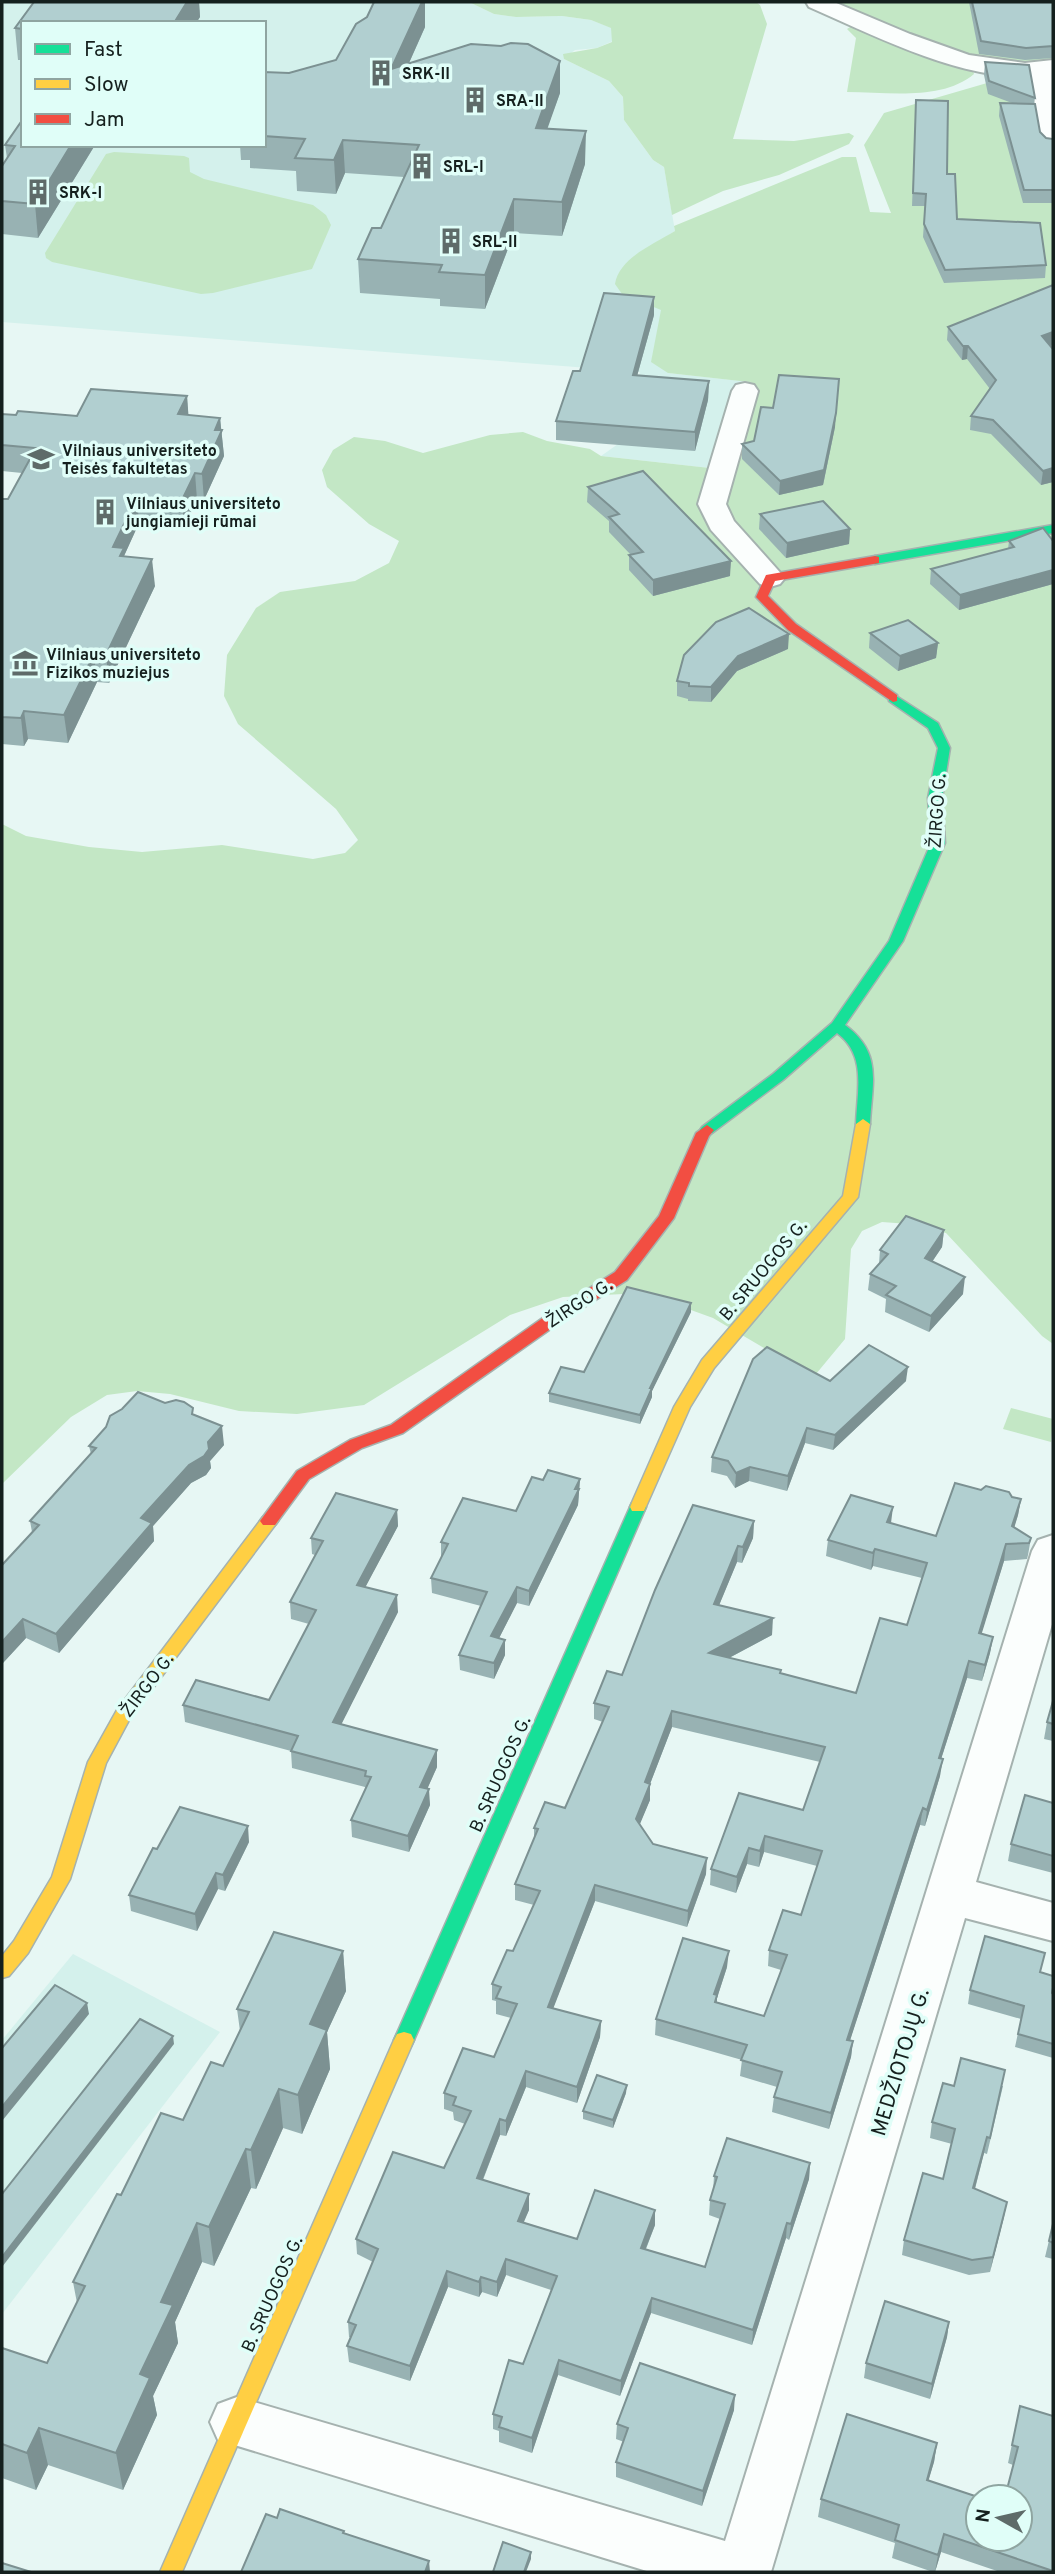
<svg xmlns="http://www.w3.org/2000/svg" width="1055" height="2574" font-family="Overpass,sans-serif">
	<style>
		.built { fill: #d4f1ec; fill-rule: evenodd }
		.green { fill: #c3e7c5 }
		.lines { fill: none; stroke-linecap: round; stroke-linejoin: round }
		.street-casing { stroke: #a5b2af; stroke-width: 4 }
		.fast-casing { stroke: #a5b2af; stroke-width: 3 }
		.slow-casing { stroke: #a5b2af; stroke-width: 3 }
		.jam-casing { stroke: #a5b2af; stroke-width: 3 }
		.street { fill: #fbfefd; fill-rule: evenodd }
		.fast { fill: #16e098; fill-rule: evenodd }
		.slow { fill: #ffcf43; fill-rule: evenodd }
		.jam { fill: #f24e42; fill-rule: evenodd }
		.wall { fill: #98b2b3 }
		.shaded-wall { fill: #7c9192 }
		.building { fill: #b1cfd0; stroke: #7c9192; stroke-width: 2 }
		.labels { text-anchor: middle; stroke-width: 7; stroke-linejoin: round; paint-order: stroke }
		.far-poi-label { font-size: 16px; font-weight: bold; fill: #15201e; stroke: #e0fef8; text-anchor: start }
		.street-label { font-size: 18px; fill: #15201e; stroke: #e0fef8 }
		.near-street-label { font-size: 21px; fill: #15201e; stroke: #e0fef8 }
	</style>
	<rect width="100%" height="100%" fill="#e7f7f4"/>
	<g class="built">
		<path d="M 2,2 L 469,2 L 494,14 L 516,17 L 562,16 L 591,20 L 612,28 L 613,41 L 597,48 L 575,50 L 564,59 L 609,81 L 623,97 L 624,120 L 653,160 L 664,167 L 675,231 L 632,258 L 662,309 L 668,373 L 750,382 L 728,470 L 601,456 L 618,444 L 640,372 L 2,322 ZM 23,23 L 264,23 L 264,145 L 23,145 Z"/>
		<polygon points="73,1954 220,2032 2,2314 2,2040"/>
	</g>
	<g class="green">
		<polygon points="469,2 756,2 760,5 767,24 733,139 794,141 849,133 854,136 849,144 779,175 723,191 672,215 664,167 653,160 624,120 623,97 609,81 564,59 563,54 597,48 612,42 611,28 591,20 562,16 516,17 494,14"/>
		<path d="M 836,2 L 1053,2 L 1053,1344 L 1042,1336 L 946,1233 L 909,1224 L 882,1222 L 862,1231 L 851,1249 L 845,1339 L 816,1374 L 788,1362 L 713,1318 L 644,1293 L 563,1297 L 510,1315 L 364,1405 L 297,1414 L 239,1411 L 170,1394 L 137,1391 L 107,1395 L 71,1417 L 2,1484 L 2,824 L 26,836 L 89,847 L 142,852 L 222,845 L 313,859 L 345,853 L 358,840 L 336,809 L 238,724 L 224,696 L 227,655 L 256,608 L 280,592 L 355,581 L 389,563 L 399,541 L 369,524 L 327,487 L 322,470 L 333,450 L 354,437 L 385,441 L 423,453 L 490,435 L 523,432 L 547,441 L 590,449 L 601,456 L 728,470 L 749,382 L 668,373 L 651,362 L 661,310 L 622,294 L 615,284 C 619,258 654,244 675,231 L 674,226 L 842,157 L 856,157 L 870,212 L 891,213 L 864,145 L 884,113 L 1021,73 L 917,36 Z"/>
		<path d="M 855,24 L 972,68 L 974,74 C 942,101 888,92 847,92 L 856,38 L 847,29 Z"/>
		<polygon points="114,152 184,156 189,158 190,172 204,179 313,205 326,215 331,225 312,269 213,293 201,294 52,262 46,258 45,253 106,154"/>
		<polygon points="1011,1408 1053,1419 1051,1442 1003,1429"/>
	</g>
	<g class="lines">
		<g class="street-casing">
			<g id="street">
				<path d="M 806,2 L 834,2 L 910,34 L 969,55 L 1025,63 L 1053,60 L 1053,150 L 1045,148 L 1041,143 L 1030,76 C 962,81 871,34 809,7 Z"/>
				<polygon points="745,383 754,385 758,391 726,504 734,521 785,578 780,584 770,587 760,584 711,530 698,504 732,391 736,385"/>
				<polygon points="1053,1535 1053,1621 976,1882 1053,1903 1053,1941 965,1918 771,2572 650,2572 218,2440 210,2422 218,2404 237,2397 725,2541 1032,1551 1038,1540"/>
			</g>
		</g>
		<g class="fast-casing">
			<g id="fast">
				<polygon points="1053,525 1053,533 875,564 869,560 875,556"/>
				<path d="M 893,694 L 938,723 L 950,748 L 942,798 L 945,843 L 903,941 L 845,1025 C 883,1053 872,1082 870,1124 L 863,1129 L 856,1124 C 857,1091 867,1055 837,1033 L 783,1080 L 712,1133 L 702,1133 L 700,1130 L 702,1127 L 773,1074 L 832,1023 L 889,941 L 931,843 L 928,798 L 938,748 L 928,728 L 889,701 L 889,695 Z"/>
				<polygon points="638,1501 644,1503 646,1507 414,2040 411,2046 404,2048 397,2046 394,2040 630,1507 632,1503"/>
			</g>
		</g>
		<g class="slow-casing">
			<g id="slow">
				<polygon points="863,1119 870,1124 858,1197 714,1368 690,1407 644,1511 632,1511 630,1507 674,1407 702,1360 843,1196 856,1124"/>
				<polygon points="269,1515 275,1517 278,1521 275,1525 129,1720 106,1763 70,1879 28,1953 9,1976 2,1978 2,1956 14,1941 52,1877 88,1762 117,1710 263,1517"/>
				<polygon points="404,2032 411,2034 414,2040 182,2572 160,2572 394,2040 397,2034"/>
			</g>
		</g>
		<g class="jam-casing">
			<g id="jam">
				<polygon points="875,556 879,557 879,563 775,581 768,596 796,624 897,695 897,701 893,702 788,630 756,597 766,575"/>
				<polygon points="707,1125 714,1130 709,1136 674,1218 627,1280 559,1323 403,1433 362,1448 309,1479 275,1525 263,1525 260,1521 263,1517 297,1471 350,1440 391,1425 547,1315 615,1272 659,1216 696,1133"/>
			</g>
		</g>
		<use href="#street" class="street"/>
		<use href="#fast" class="fast"/>
		<use href="#slow" class="slow"/>
		<use href="#jam" class="jam"/>
	</g>
	<g class="wall">
		<polygon points="34,2 199,2 200,17 196,23 23,23 23,60 18,60 15,28"/>
		<polygon points="374,2 425,2 425,27 409,63 560,93 547,128 585,164 562,236 514,233 485,309 440,306 440,299 360,293 358,259 381,228 404,177 345,173 336,194 297,191 296,171 250,168 250,160 241,160 240,145 264,145 264,72 289,73 336,60 367,17"/>
		<polygon points="969,2 1053,2 1053,58 1025,60 979,54"/>
		<polygon points="985,62 1035,98 1034,104 1040,132 1046,138 1053,139 1053,203 1023,203 999,116 1000,103 1012,103 988,94 984,75"/>
		<polygon points="916,100 947,174 957,219 1046,265 1045,278 944,283 923,237 925,206 912,206"/>
		<polygon points="5,145 95,145 38,238 2,234 2,166 7,158"/>
		<polygon points="1053,285 1053,345 1050,346 1053,349 1053,482 1041,485 991,434 970,430 971,416 990,389 967,359 962,360 947,340 948,327"/>
		<polygon points="654,315 637,376 709,381 708,400 695,451 556,440 556,421 580,371"/>
		<polygon points="187,396 188,415 220,418 224,456 204,500 197,500 184,527 139,523 124,556 155,586 109,683 97,682 68,743 28,739 24,746 2,744 2,499 8,499 22,473 2,471 2,414 77,416"/>
		<polygon points="835,427 823,485 779,495 742,459 742,444"/>
		<polygon points="588,487 730,576 653,596 629,570 629,555 631,555 609,532 609,521 587,502"/>
		<polygon points="760,514 850,529 849,544 786,558 759,529"/>
		<polygon points="1009,541 1053,541 1053,584 959,610 930,584 931,569 1008,549"/>
		<polygon points="870,633 938,643 936,658 898,671 869,648"/>
		<polygon points="788,649 737,671 711,702 688,701 688,699 677,696 677,681"/>
		<polygon points="944,1230 942,1247 932,1262 963,1294 929,1332 885,1312 886,1299 868,1290 870,1274 879,1264 880,1250"/>
		<polygon points="691,1303 691,1312 652,1391 652,1397 640,1424 549,1402 549,1393"/>
		<polygon points="830,1381 906,1381 833,1450 805,1443 787,1491 749,1481 735,1488 727,1476 711,1472 712,1457"/>
		<polygon points="165,1403 193,1408 193,1415 224,1445 210,1461 211,1468 206,1475 191,1483 153,1526 154,1541 59,1653 26,1638 2,1664 2,1565 32,1532 30,1521 91,1454 89,1446"/>
		<polygon points="580,1479 578,1505 529,1606 517,1603 499,1638 505,1655 494,1679 460,1670 459,1655 481,1606 432,1593 431,1578 441,1558 441,1542 516,1511 543,1480"/>
		<polygon points="1012,1497 1021,1499 1018,1515 1014,1527 1031,1538 1028,1555 1027,1559 1004,1561 981,1634 993,1637 990,1653 982,1681 967,1678 941,1759 940,1776 925,1826 920,1825 916,1837 850,2040 853,2041 851,2057 829,2129 772,2112 774,2097 777,2087 740,2076 742,2060 655,2035 656,2019 727,1967 717,1998 717,2002 764,2016 781,1970 768,1966 769,1950 801,1915 817,1866 764,1852 759,1867 747,1864 736,1893 710,1885 711,1869 803,1810 820,1762 672,1727 650,1784 650,1800 639,1825 653,1844 706,1874 687,1927 595,1901 553,2008 601,2021 600,2037 577,2103 526,2087 506,2136 500,2135 483,2180 529,2210 523,2222 577,2239 655,2210 655,2225 646,2249 705,2267 720,2219 709,2215 710,2200 713,2192 714,2176 810,2163 809,2179 789,2240 786,2238 752,2345 651,2313 620,2396 558,2375 532,2453 499,2442 499,2431 493,2429 493,2414 523,2364 551,2290 506,2275 497,2297 482,2292 479,2297 448,2287 410,2381 349,2362 347,2346 351,2338 349,2337 348,2322 373,2262 357,2254 356,2239 444,2168 465,2124 454,2120 453,2112 444,2109 444,2093 494,2057 511,2018 496,2014 496,2001 492,2000 492,1984 513,1951 534,1905 515,1900 515,1884 534,1838 534,1828 565,1808 603,1722 594,1719 594,1703 622,1675 754,1521 753,1538 742,1563 737,1562 719,1605 772,1635 729,1658 781,1673 856,1693 907,1625 922,1578 873,1566 871,1570 826,1556 828,1540 891,1523 936,1536"/>
		<polygon points="397,1510 398,1526 365,1587 398,1612 341,1724 437,1767 427,1789 430,1805 409,1852 352,1837 351,1820 366,1789 365,1787 292,1768 291,1751 185,1722 183,1705 269,1700 309,1624 291,1619 290,1602 315,1555 312,1554 311,1538"/>
		<polygon points="1053,1701 1053,1741 1044,1739 1047,1722"/>
		<polygon points="1053,1803 1053,1873 1008,1861 1011,1844"/>
		<polygon points="249,1842 225,1891 218,1889 197,1931 131,1911 129,1895 157,1849"/>
		<polygon points="343,1951 346,1991 327,2032 330,2069 302,2134 283,2128 256,2189 251,2188 214,2266 202,2262 175,2322 178,2343 153,2396 157,2415 123,2490 48,2465 36,2490 2,2478 2,2348 47,2363 77,2303 73,2282 121,2195 183,2120 223,2066 240,2031 237,2009"/>
		<polygon points="1041,1972 1053,1976 1053,2058 1015,2047 1021,2019 968,2004 970,1990"/>
		<polygon points="954,2086 1003,2086 987,2154 984,2153 975,2189 1007,2202 990,2272 969,2275 902,2255 904,2240 943,2179 952,2144 930,2138 932,2122"/>
		<polygon points="626,2093 613,2128 583,2119 583,2111"/>
		<polygon points="1053,2224 1053,2259 1045,2257"/>
		<polygon points="949,2322 947,2337 930,2399 864,2378 866,2363"/>
		<polygon points="1020,2406 1053,2416 1053,2572 1000,2572 941,2552 935,2572 933,2572 892,2558 895,2543 818,2517 821,2499 937,2443 934,2462 928,2481 1020,2539 1013,2465 1008,2463"/>
		<polygon points="734,2410 702,2506 616,2477 616,2462 624,2442 616,2439 617,2424"/>
	</g>
	<g class="shaded-wall">
		<polygon points="187,2 199,2 200,17 196,23 174,23"/>
		<polygon points="422,2 425,2 425,27 392,101 391,69"/>
		<polygon points="560,61 560,93 536,161 536,128"/>
		<polygon points="586,131 585,164 562,236 562,202"/>
		<polygon points="343,140 345,173 336,194 334,160"/>
		<polygon points="71,145 95,145 38,238 35,204"/>
		<polygon points="514,199 514,233 485,309 485,275"/>
		<polygon points="654,297 654,315 632,394 633,375"/>
		<polygon points="1053,332 1053,345 1041,350 1042,336"/>
		<polygon points="963,346 968,346 967,359 962,360"/>
		<polygon points="839,379 835,427 823,485 779,495 780,481"/>
		<polygon points="709,381 708,400 695,451 695,432"/>
		<polygon points="187,396 189,422 178,414"/>
		<polygon points="220,418 224,456 204,500 202,474 215,430"/>
		<polygon points="1053,468 1053,482 1041,485 1043,471"/>
		<polygon points="195,473 197,500 184,527 182,500"/>
		<polygon points="137,497 139,523 124,556 126,575 113,547"/>
		<polygon points="850,529 849,544 786,558 787,543"/>
		<polygon points="152,559 155,586 109,683 106,655"/>
		<polygon points="731,561 730,576 653,596 653,580"/>
		<polygon points="1053,570 1053,584 959,610 960,595"/>
		<polygon points="789,634 788,649 737,671 711,702 711,687 738,656"/>
		<polygon points="938,643 936,658 898,671 900,656"/>
		<polygon points="94,654 97,682 68,743 64,715"/>
		<polygon points="24,711 28,739 24,746 21,718"/>
		<polygon points="944,1230 942,1247 923,1275 925,1258"/>
		<polygon points="965,1277 963,1294 929,1332 931,1316"/>
		<polygon points="691,1303 691,1312 652,1391 652,1397 640,1424 640,1415 650,1388"/>
		<polygon points="908,1367 906,1381 833,1450 835,1435"/>
		<polygon points="222,1426 224,1445 210,1461 211,1468 206,1475 191,1483 153,1526 154,1541 59,1653 56,1634 141,1518"/>
		<polygon points="807,1428 805,1443 787,1491 788,1476"/>
		<polygon points="750,1467 749,1481 735,1488 736,1473"/>
		<polygon points="580,1479 578,1505 529,1606 529,1591"/>
		<polygon points="1021,1499 1018,1515 1010,1542 1012,1526"/>
		<polygon points="893,1507 891,1523 887,1522"/>
		<polygon points="397,1510 398,1526 358,1601 357,1585"/>
		<polygon points="754,1521 753,1538 742,1563 743,1547"/>
		<polygon points="1006,1544 1004,1561 977,1649 979,1633"/>
		<polygon points="738,1546 737,1562 713,1620 714,1604"/>
		<polygon points="875,1549 873,1566 871,1570 873,1553"/>
		<polygon points="517,1587 517,1603 492,1652 491,1636"/>
		<polygon points="397,1595 398,1612 334,1739 333,1722"/>
		<polygon points="773,1618 772,1635 708,1669 709,1653"/>
		<polygon points="23,1619 26,1638 2,1664 2,1642"/>
		<polygon points="993,1637 990,1653 982,1681 985,1665"/>
		<polygon points="505,1640 505,1655 494,1679 494,1663"/>
		<polygon points="969,1661 967,1678 936,1775 939,1758"/>
		<polygon points="672,1711 672,1727 650,1784 650,1800 635,1836 636,1819 645,1782"/>
		<polygon points="437,1750 437,1767 421,1803 420,1787"/>
		<polygon points="943,1759 940,1776 925,1826 927,1810"/>
		<polygon points="429,1789 430,1805 409,1852 408,1836"/>
		<polygon points="923,1808 920,1825 845,2056 847,2040"/>
		<polygon points="248,1826 249,1842 225,1891 223,1875"/>
		<polygon points="765,1836 764,1852 759,1867 760,1851"/>
		<polygon points="749,1848 747,1864 736,1893 737,1877"/>
		<polygon points="707,1858 706,1874 687,1927 688,1911"/>
		<polygon points="216,1873 218,1889 197,1931 195,1914"/>
		<polygon points="595,1885 595,1901 548,2022 548,2007"/>
		<polygon points="343,1951 346,1991 327,2032 330,2069 302,2134 298,2095 310,2024"/>
		<polygon points="729,1951 727,1967 717,1998 716,2011 714,1994"/>
		<polygon points="87,2003 89,2014 2,2121 2,2107"/>
		<polygon points="601,2021 600,2037 577,2103 577,2087"/>
		<polygon points="173,2036 174,2044 2,2267 2,2257"/>
		<polygon points="853,2041 851,2057 829,2129 831,2113"/>
		<polygon points="526,2071 526,2087 506,2136 506,2121"/>
		<polygon points="627,2085 626,2093 613,2128 613,2120"/>
		<polygon points="279,2089 283,2128 256,2189 251,2150"/>
		<polygon points="500,2119 500,2135 477,2194 477,2178"/>
		<polygon points="987,2137 984,2153 971,2203 973,2188"/>
		<polygon points="246,2149 251,2188 214,2266 209,2227"/>
		<polygon points="810,2163 809,2179 789,2240 791,2224"/>
		<polygon points="529,2194 529,2210 518,2236 518,2221"/>
		<polygon points="1007,2202 1004,2217 990,2272 993,2257"/>
		<polygon points="655,2210 655,2225 640,2263 641,2248"/>
		<polygon points="197,2223 202,2262 175,2322 178,2343 153,2396 157,2415 123,2490 116,2453 161,2302"/>
		<polygon points="787,2223 786,2238 752,2345 753,2330"/>
		<polygon points="506,2259 506,2275 497,2297 497,2282"/>
		<polygon points="447,2271 448,2287 410,2381 410,2366"/>
		<polygon points="481,2277 482,2292 479,2297 479,2282"/>
		<polygon points="652,2298 651,2313 620,2396 621,2381"/>
		<polygon points="949,2322 947,2337 930,2399 932,2384"/>
		<polygon points="559,2360 558,2375 532,2453 532,2438"/>
		<polygon points="735,2395 734,2410 702,2506 703,2491"/>
		<polygon points="39,2428 48,2465 36,2490 27,2453"/>
		<polygon points="937,2443 934,2462 923,2499 927,2480"/>
		<polygon points="944,2534 941,2552 935,2572 938,2555"/>
		<polygon points="531,2552 531,2559 526,2572 524,2572"/>
		<polygon points="429,2561 430,2572 425,2572"/>
	</g>
	<g class="building">
		<polygon points="34,2 187,2 174,23 23,23 23,29 15,28"/>
		<polygon points="374,2 422,2 391,69 471,44 501,46 511,43 528,44 560,61 536,128 586,131 562,202 514,199 485,275 439,272 442,265 358,259 372,228 381,228 419,145 343,140 334,160 295,158 305,139 264,136 264,72 289,73 336,60 356,24 367,17"/>
		<polygon points="972,2 1053,2 1053,46 1026,48 981,41"/>
		<polygon points="985,62 1029,65 1035,98 989,81"/>
		<polygon points="916,100 948,101 947,174 955,174 957,219 1040,223 1046,265 945,270 924,224 926,194 913,193"/>
		<polygon points="1000,103 1035,104 1040,132 1046,138 1053,139 1053,190 1024,190"/>
		<polygon points="23,119 23,145 71,145 35,204 2,201 2,166 15,146 5,145"/>
		<polygon points="1053,285 1053,332 1042,336 1053,349 1053,468 1043,471 993,420 971,416 996,380 968,346 963,346 948,327"/>
		<polygon points="604,293 654,297 633,375 709,381 695,432 556,421 573,371 580,371"/>
		<polygon points="779,375 839,379 836,413 824,470 780,481 742,444 754,441 761,407 773,408"/>
		<polygon points="91,389 187,396 178,414 220,418 215,430 222,430 202,474 195,473 182,500 137,497 113,547 124,548 120,556 152,559 106,655 94,654 64,715 24,711 21,718 2,717 2,499 8,499 36,448 2,445 2,414 16,415 18,411 77,416"/>
		<polygon points="643,471 731,561 653,580 629,555 643,552 609,517 619,514 588,487"/>
		<polygon points="823,501 850,529 787,543 760,514"/>
		<polygon points="1043,528 1053,541 1053,570 960,595 931,569 1014,547 1009,541"/>
		<polygon points="749,608 789,634 738,656 711,687 689,686 689,683 677,681 684,655 716,622"/>
		<polygon points="908,620 938,643 900,656 870,633"/>
		<polygon points="906,1216 944,1230 925,1258 965,1277 931,1316 886,1295 896,1286 870,1274 888,1254 880,1250"/>
		<polygon points="627,1287 691,1303 650,1388 652,1388 640,1415 549,1393 561,1367 584,1372"/>
		<polygon points="869,1345 908,1367 835,1435 807,1428 788,1476 750,1467 736,1473 728,1461 712,1457 753,1359 767,1347 830,1381"/>
		<polygon points="138,1392 165,1403 176,1400 184,1402 193,1408 192,1414 222,1426 208,1442 209,1449 204,1456 189,1465 141,1518 152,1523 56,1634 23,1619 2,1642 2,1565 39,1525 30,1521 96,1448 89,1446 106,1427 110,1416 122,1409"/>
		<polygon points="548,1470 580,1479 575,1489 579,1489 529,1591 517,1587 491,1636 505,1640 494,1663 459,1655 487,1592 431,1578 448,1544 441,1542 463,1498 516,1511 532,1477 543,1480"/>
		<polygon points="955,1483 981,1490 986,1486 1009,1492 1012,1497 1021,1499 1012,1526 1031,1538 1029,1543 1006,1544 979,1633 993,1637 985,1665 969,1661 939,1758 943,1759 927,1810 923,1808 918,1821 847,2040 853,2041 831,2113 774,2097 782,2072 741,2060 747,2045 656,2019 683,1938 729,1951 714,1994 717,1995 715,2002 764,2016 787,1955 769,1950 783,1910 801,1915 822,1851 765,1836 760,1851 749,1848 737,1877 711,1869 739,1793 803,1810 825,1747 672,1711 645,1782 650,1784 636,1819 653,1844 707,1858 688,1911 595,1885 548,2007 601,2021 577,2087 526,2071 506,2121 500,2119 477,2178 529,2194 518,2221 577,2239 595,2190 655,2210 641,2248 705,2267 725,2204 710,2200 717,2177 714,2176 727,2138 810,2163 791,2224 787,2223 753,2330 652,2298 621,2381 559,2360 532,2438 499,2427 502,2417 493,2414 509,2360 523,2364 557,2276 506,2259 497,2282 481,2277 479,2282 447,2271 410,2366 347,2346 356,2325 348,2322 378,2249 356,2239 393,2152 444,2168 471,2111 453,2105 456,2097 444,2093 463,2048 494,2057 517,2004 496,1998 501,1987 492,1984 507,1950 513,1951 540,1891 515,1884 538,1829 534,1828 545,1802 565,1808 609,1707 594,1703 607,1671 622,1675 655,1590 693,1505 754,1521 743,1547 738,1546 714,1604 773,1618 709,1653 781,1670 780,1673 856,1693 880,1618 907,1625 927,1563 875,1549 873,1553 828,1540 851,1495 893,1507 887,1522 936,1536"/>
		<polygon points="336,1493 397,1510 357,1585 397,1595 333,1722 437,1750 420,1787 429,1789 408,1836 351,1820 371,1777 365,1776 366,1771 291,1751 298,1736 183,1705 196,1680 269,1700 316,1610 290,1602 323,1541 311,1538"/>
		<polygon points="1053,1701 1053,1724 1047,1722"/>
		<polygon points="1025,1795 1053,1803 1053,1856 1011,1844"/>
		<polygon points="180,1807 248,1826 223,1875 216,1873 195,1914 129,1895 153,1848 157,1849"/>
		<polygon points="274,1932 343,1951 310,2024 327,2030 298,2095 279,2089 251,2150 246,2149 209,2227 197,2223 161,2302 173,2305 140,2374 150,2378 116,2453 39,2428 27,2453 2,2444 2,2348 47,2363 85,2286 73,2282 117,2194 121,2195 161,2113 183,2120 211,2062 223,2066 249,2012 237,2009"/>
		<polygon points="985,1936 1045,1953 1040,1972 1053,1976 1053,1988 1052,1993 1053,1994 1053,2044 1018,2034 1024,2006 970,1990"/>
		<polygon points="55,1985 87,2003 2,2107 2,2048"/>
		<polygon points="140,2019 173,2036 2,2257 2,2194"/>
		<polygon points="961,2058 1005,2070 990,2138 987,2137 973,2188 1007,2202 993,2257 972,2260 904,2240 923,2173 943,2179 955,2129 932,2122 943,2083 954,2086"/>
		<polygon points="597,2075 627,2085 613,2120 583,2111"/>
		<polygon points="1053,2224 1053,2243 1049,2241"/>
		<polygon points="885,2301 949,2322 932,2384 866,2363"/>
		<polygon points="640,2363 735,2395 703,2491 616,2462 628,2428 617,2424"/>
		<polygon points="1020,2406 1053,2416 1053,2571 944,2534 938,2555 895,2540 899,2525 821,2499 847,2414 937,2443 927,2480 978,2497 978,2539 1020,2539 1020,2497 1005,2497 1018,2447 1012,2445"/>
		<polygon points="280,2509 344,2531 343,2533 429,2561 425,2572 241,2572 266,2514 277,2518"/>
		<polygon points="503,2542 531,2552 524,2572 493,2572"/>
		<polygon points="2,2563 31,2572 2,2572"/>
	</g>
	<defs>
		<g id="building-bare" transform="scale(2.1)"><path d="M-4-6H4V6H1V3H-1V6H-4ZM-2.5-4.3h1.7v1.8h-1.7ZM.8-4.3h1.7v1.8H.8ZM-2.5-1h1.7V.8h-1.7ZM.8-1h1.7V.8H.8Z" fill="#5e6b69" stroke="#e0fef8" stroke-width="2.5" paint-order="stroke"/></g>
		<g id="university-bare" transform="scale(2.1)"><path d="M0-5L7-2L0 1L-7-2ZM-4 1L0 2.5L4 1V4Q0 6-4 4Z" fill="#5e6b69" stroke="#e0fef8" stroke-width="2.5" paint-order="stroke"/></g>
		<g id="museum-bare" transform="scale(2.1)"><path d="M0-6L6-3V-2H-6V-3ZM-5-1h2V3h-2ZM-1-1h2V3h-2ZM3-1h2V3H3ZM-6 4H6V6H-6Z" fill="#5e6b69" stroke="#e0fef8" stroke-width="2.5" paint-order="stroke"/></g>
	</defs>
	<g fill-rule="evenodd">
		<use href="#building-bare" x="381" y="73"/>
		<use href="#building-bare" x="475" y="100"/>
		<use href="#building-bare" x="422" y="166"/>
		<use href="#building-bare" x="38" y="192"/>
		<use href="#building-bare" x="451" y="241"/>
		<use href="#university-bare" x="41" y="459"/>
		<use href="#building-bare" x="105" y="512"/>
		<use href="#museum-bare" x="25" y="663"/>
	</g>
	<g class="labels">
		<g class="far-poi-label">
			<text x="402" y="79">SRK-II</text>
			<text x="496" y="106">SRA-II</text>
			<text x="443" y="172">SRL-I</text>
			<text x="59" y="198">SRK-I</text>
			<text x="472" y="247">SRL-II</text>
			<text x="62" y="456">Vilniaus universiteto<tspan x="62" dy="18">Teisės fakultetas</tspan></text>
			<text x="126" y="509">Vilniaus universiteto<tspan x="126" dy="18">jungiamieji rūmai</tspan></text>
			<text x="46" y="660">Vilniaus universiteto<tspan x="46" dy="18">Fizikos muziejus</tspan></text>
		</g>
		<g class="street-label">
			<text transform="translate(937 811) rotate(-86)" y="6">ŽIRGO G.</text>
			<text transform="translate(763 1270) rotate(-50)" y="6">B. SRUOGOS G.</text>
			<text transform="translate(579 1303) rotate(-33)" y="6">ŽIRGO G.</text>
			<text transform="translate(147 1685) rotate(-53)" y="6">ŽIRGO G.</text>
			<text transform="translate(500 1774) rotate(-66)" y="6">B. SRUOGOS G.</text>
			<text transform="translate(272 2294) rotate(-66)" y="6">B. SRUOGOS G.</text>
		</g>
		<g class="near-street-label">
			<text transform="translate(900 2062) rotate(-73)" y="7">MEDŽIOTOJŲ G.</text>
		</g>
	</g>
	<rect width="1055" height="2574" fill="none" stroke="#15201e" stroke-width="7"/>
	<rect x="21" y="21" width="245" height="126" fill="#e0fef8" stroke="#8fa5a1" stroke-width="2"/>
	<rect x="35" y="44" width="35" height="10" fill="#16e098" stroke="#8fa5a1" stroke-width="2"/>
	<text x="84" y="56" font-size="21" fill="#15201e">Fast</text>
	<rect x="35" y="79" width="35" height="10" fill="#ffcf43" stroke="#8fa5a1" stroke-width="2"/>
	<text x="84" y="91" font-size="21" fill="#15201e">Slow</text>
	<rect x="35" y="114" width="35" height="10" fill="#f24e42" stroke="#8fa5a1" stroke-width="2"/>
	<text x="84" y="126" font-size="21" fill="#15201e">Jam</text>
	<g transform="translate(999 2518) rotate(278)"><circle r="33" fill="#e0fef8" stroke="#8fa5a1" stroke-width="2"/>
	<path d="M0-5L12 26L0 18L-12 26Z" fill="#5e6b69"/>
	<text y="-10" font-size="19" font-weight="bold" text-anchor="middle" fill="#15201e">N</text>
	</g>
</svg>
